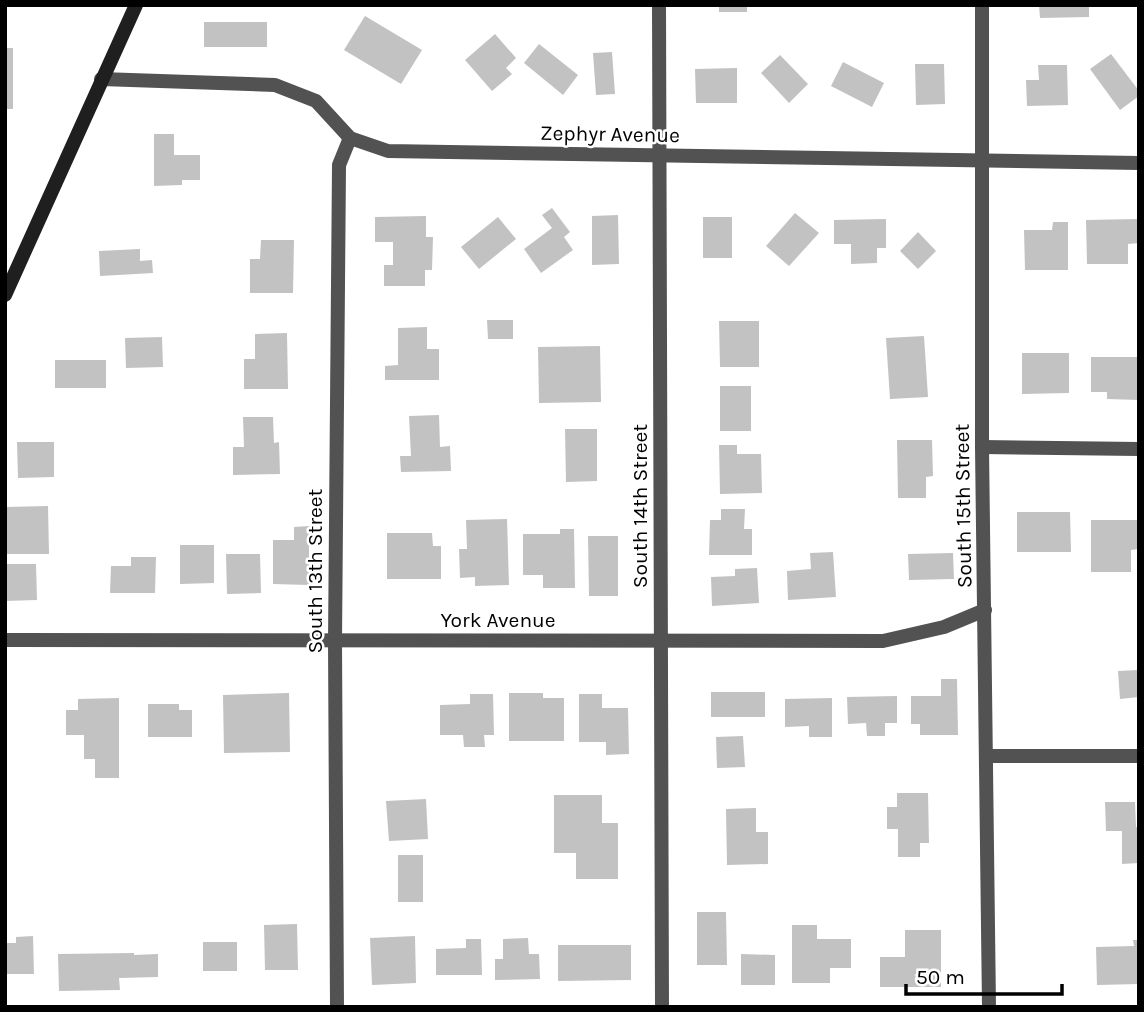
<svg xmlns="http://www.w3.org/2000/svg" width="1144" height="1012" font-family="Karla,sans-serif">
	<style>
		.building { fill: #c2c2c2 }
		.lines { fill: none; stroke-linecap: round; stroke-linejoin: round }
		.street { stroke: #525252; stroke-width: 14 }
		.secondary { stroke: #1f1f1f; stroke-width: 14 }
		.labels { text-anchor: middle; stroke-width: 5; stroke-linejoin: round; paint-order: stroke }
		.street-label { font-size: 21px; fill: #000; stroke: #fff }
	</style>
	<rect width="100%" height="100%" fill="#fff"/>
	<g class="building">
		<rect x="719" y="5" width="28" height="7"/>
		<polygon points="1039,5 1089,5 1089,17 1040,18"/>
		<polygon points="365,16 422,50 401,84 344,50"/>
		<rect x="204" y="22" width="63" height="25"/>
		<polygon points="495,34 516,58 506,68 512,74 492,91 465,60"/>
		<polygon points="539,44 578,75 563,95 524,63"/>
		<rect x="5" y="48" width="8" height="61"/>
		<polygon points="612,52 615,94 596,95 593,53"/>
		<polygon points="1111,54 1139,91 1139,96 1120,110 1090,69"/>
		<polygon points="780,55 808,84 789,103 761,73"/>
		<polygon points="843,62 884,83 872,107 831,86"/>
		<polygon points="915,64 944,64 945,104 916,105"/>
		<polygon points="1038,65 1067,65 1068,105 1027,106 1026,80 1039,80"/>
		<polygon points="737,68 737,103 696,103 695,69"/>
		<polygon points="154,134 174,134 174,155 200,155 200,180 182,180 182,185 154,186"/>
		<polygon points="552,208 570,232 564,237 573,250 541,273 524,249 552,228 542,215"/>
		<polygon points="795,213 819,233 789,266 766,246"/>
		<polygon points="618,215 619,264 592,265 592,216"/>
		<polygon points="426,216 426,237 433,237 432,270 425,270 425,286 384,286 384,265 393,265 393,242 375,242 375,217"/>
		<polygon points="498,217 516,239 479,269 461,247"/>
		<rect x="703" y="217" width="29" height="41"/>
		<polygon points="886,219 886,248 877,248 877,263 851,264 851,244 834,244 834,220"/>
		<polygon points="1138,219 1139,243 1128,244 1128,264 1087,264 1086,220"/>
		<polygon points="1053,222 1068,222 1068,270 1025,270 1024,230 1052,230"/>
		<polygon points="918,232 936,251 918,269 900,251"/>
		<polygon points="261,240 294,240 293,293 250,293 250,259 260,259"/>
		<polygon points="140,249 140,261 152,260 153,273 100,276 99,251"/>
		<polygon points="487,320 513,320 513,339 488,339"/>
		<polygon points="719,321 759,321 759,367 720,367"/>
		<polygon points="427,327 427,349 439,349 439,380 385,380 385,366 398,365 398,328"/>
		<polygon points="287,333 288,389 244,389 244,359 255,359 255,334"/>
		<polygon points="924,336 928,397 890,399 886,338"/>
		<polygon points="162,337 163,367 126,368 125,338"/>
		<polygon points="600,346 601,402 539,403 538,347"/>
		<polygon points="1022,353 1069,353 1069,393 1022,394"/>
		<polygon points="1091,357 1139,357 1139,400 1107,399 1107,392 1091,392"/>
		<rect x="55" y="360" width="51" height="28"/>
		<rect x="720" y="386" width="31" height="45"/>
		<polygon points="439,415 440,447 450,446 451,471 401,472 400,456 411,456 409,416"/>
		<polygon points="243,417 273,417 274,443 279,442 280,474 233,475 233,447 244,447"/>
		<polygon points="565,429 597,429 597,481 566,482"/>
		<polygon points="897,440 932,440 933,476 926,477 926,498 898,498"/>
		<polygon points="17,442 54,442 54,477 18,478"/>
		<polygon points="719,445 737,445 737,454 761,454 762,493 720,494"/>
		<polygon points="48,506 49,554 7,554 5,507"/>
		<polygon points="721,509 745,509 744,529 752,529 752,555 709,555 710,520 721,520"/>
		<polygon points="1017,512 1070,512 1071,552 1017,552"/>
		<polygon points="507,519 509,585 475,586 475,577 460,578 459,549 467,549 466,520"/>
		<polygon points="1091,520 1138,520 1138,549 1131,550 1131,572 1091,572"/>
		<polygon points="309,526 309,585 273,584 273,540 294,540 294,527"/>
		<polygon points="560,529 574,529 575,588 543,588 543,575 523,575 523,534 560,534"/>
		<polygon points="387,533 432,533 433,546 441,546 441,579 387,579"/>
		<polygon points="588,536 618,536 618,596 589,596"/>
		<polygon points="180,545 214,545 214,583 180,584"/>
		<polygon points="833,552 836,597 788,600 787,571 811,569 810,553"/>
		<polygon points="953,553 954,579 909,580 908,554"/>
		<polygon points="226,554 260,554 261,593 227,594"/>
		<polygon points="131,557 156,557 155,593 110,593 111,566 131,566"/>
		<polygon points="5,564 36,564 37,600 5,601"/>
		<polygon points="757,568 759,603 712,606 711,577 735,576 735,569"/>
		<polygon points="1139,670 1139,697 1120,699 1118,671"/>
		<polygon points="941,679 957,679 958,735 920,735 920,724 911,724 911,696 941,696"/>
		<rect x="711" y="692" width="54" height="25"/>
		<polygon points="289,693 290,752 224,753 223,695"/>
		<polygon points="509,693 543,693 543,698 564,698 564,741 509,741"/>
		<polygon points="470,694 493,694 494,735 484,735 485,747 464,747 463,735 440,735 440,705 470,704"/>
		<polygon points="579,694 602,694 602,708 628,708 629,754 606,755 606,742 579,742"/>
		<polygon points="897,696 897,723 885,723 885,736 867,736 866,723 848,724 847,697"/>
		<polygon points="119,698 119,778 95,778 95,759 84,759 84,735 66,735 66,710 78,710 78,699"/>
		<polygon points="832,698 832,737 809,737 809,726 785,727 785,699"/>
		<polygon points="148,704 179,704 179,710 192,710 192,737 148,737"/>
		<polygon points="743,736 745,767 717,768 716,737"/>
		<polygon points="897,793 928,793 929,843 920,843 920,857 898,857 898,829 887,829 887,807 897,807"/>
		<polygon points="554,795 602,795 602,823 618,823 618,879 576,879 576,853 554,853"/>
		<polygon points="426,799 428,839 389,841 386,801"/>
		<polygon points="1105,802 1135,802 1136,827 1139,827 1139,863 1122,864 1122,831 1106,831"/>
		<polygon points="756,808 756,832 768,832 768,864 727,865 726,809"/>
		<rect x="398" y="855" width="25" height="47"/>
		<polygon points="697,912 726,912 727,965 697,965"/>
		<polygon points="297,924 298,970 265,970 264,925"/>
		<polygon points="792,925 817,925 817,939 851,939 851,968 830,968 830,983 792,983"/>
		<polygon points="905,930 941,930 941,987 880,987 880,957 905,957"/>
		<polygon points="33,936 34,974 5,974 5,943 16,943 16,937"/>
		<polygon points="415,936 416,983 372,985 370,938"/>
		<polygon points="528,938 529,954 539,954 540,979 495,980 495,959 503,959 503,939"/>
		<polygon points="466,939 481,939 482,975 436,975 436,949 466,948"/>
		<polygon points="1133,940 1139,940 1139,984 1097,985 1096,947 1134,946"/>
		<rect x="203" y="942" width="34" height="29"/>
		<polygon points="558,945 631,945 631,980 558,981"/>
		<polygon points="134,953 134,955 158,954 158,977 119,978 120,990 59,991 58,954"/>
		<polygon points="741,954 775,955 775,985 741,985"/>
	</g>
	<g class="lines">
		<g class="street">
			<polyline points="659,5 662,1007"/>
			<polyline points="982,5 982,447 989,1007"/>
			<polyline points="101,79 275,85 316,101 350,138 388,151 1139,163"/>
			<polyline points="982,447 1139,449"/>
			<polyline points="5,640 883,641 944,627 985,610"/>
			<polyline points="986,756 1139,756"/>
			<polyline points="337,1007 335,642 339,165 350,138"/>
		</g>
		<polyline class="secondary" points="5,295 136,5"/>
	</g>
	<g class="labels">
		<g class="street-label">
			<text transform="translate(610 134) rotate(1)" y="7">Zephyr Avenue</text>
			<text transform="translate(640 506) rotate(-90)" y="7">South 14th Street</text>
			<text transform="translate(963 506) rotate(-91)" y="7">South 15th Street</text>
			<text transform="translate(315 571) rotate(-90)" y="7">South 13th Street</text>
			<text x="498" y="627">York Avenue</text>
		</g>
	</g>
	<rect width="1144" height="1012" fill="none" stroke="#000000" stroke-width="14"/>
	<path d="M906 984v10h156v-10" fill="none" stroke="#000000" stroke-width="3.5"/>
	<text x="916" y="984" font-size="21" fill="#000000" stroke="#ffffff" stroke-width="5" paint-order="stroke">50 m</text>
</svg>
